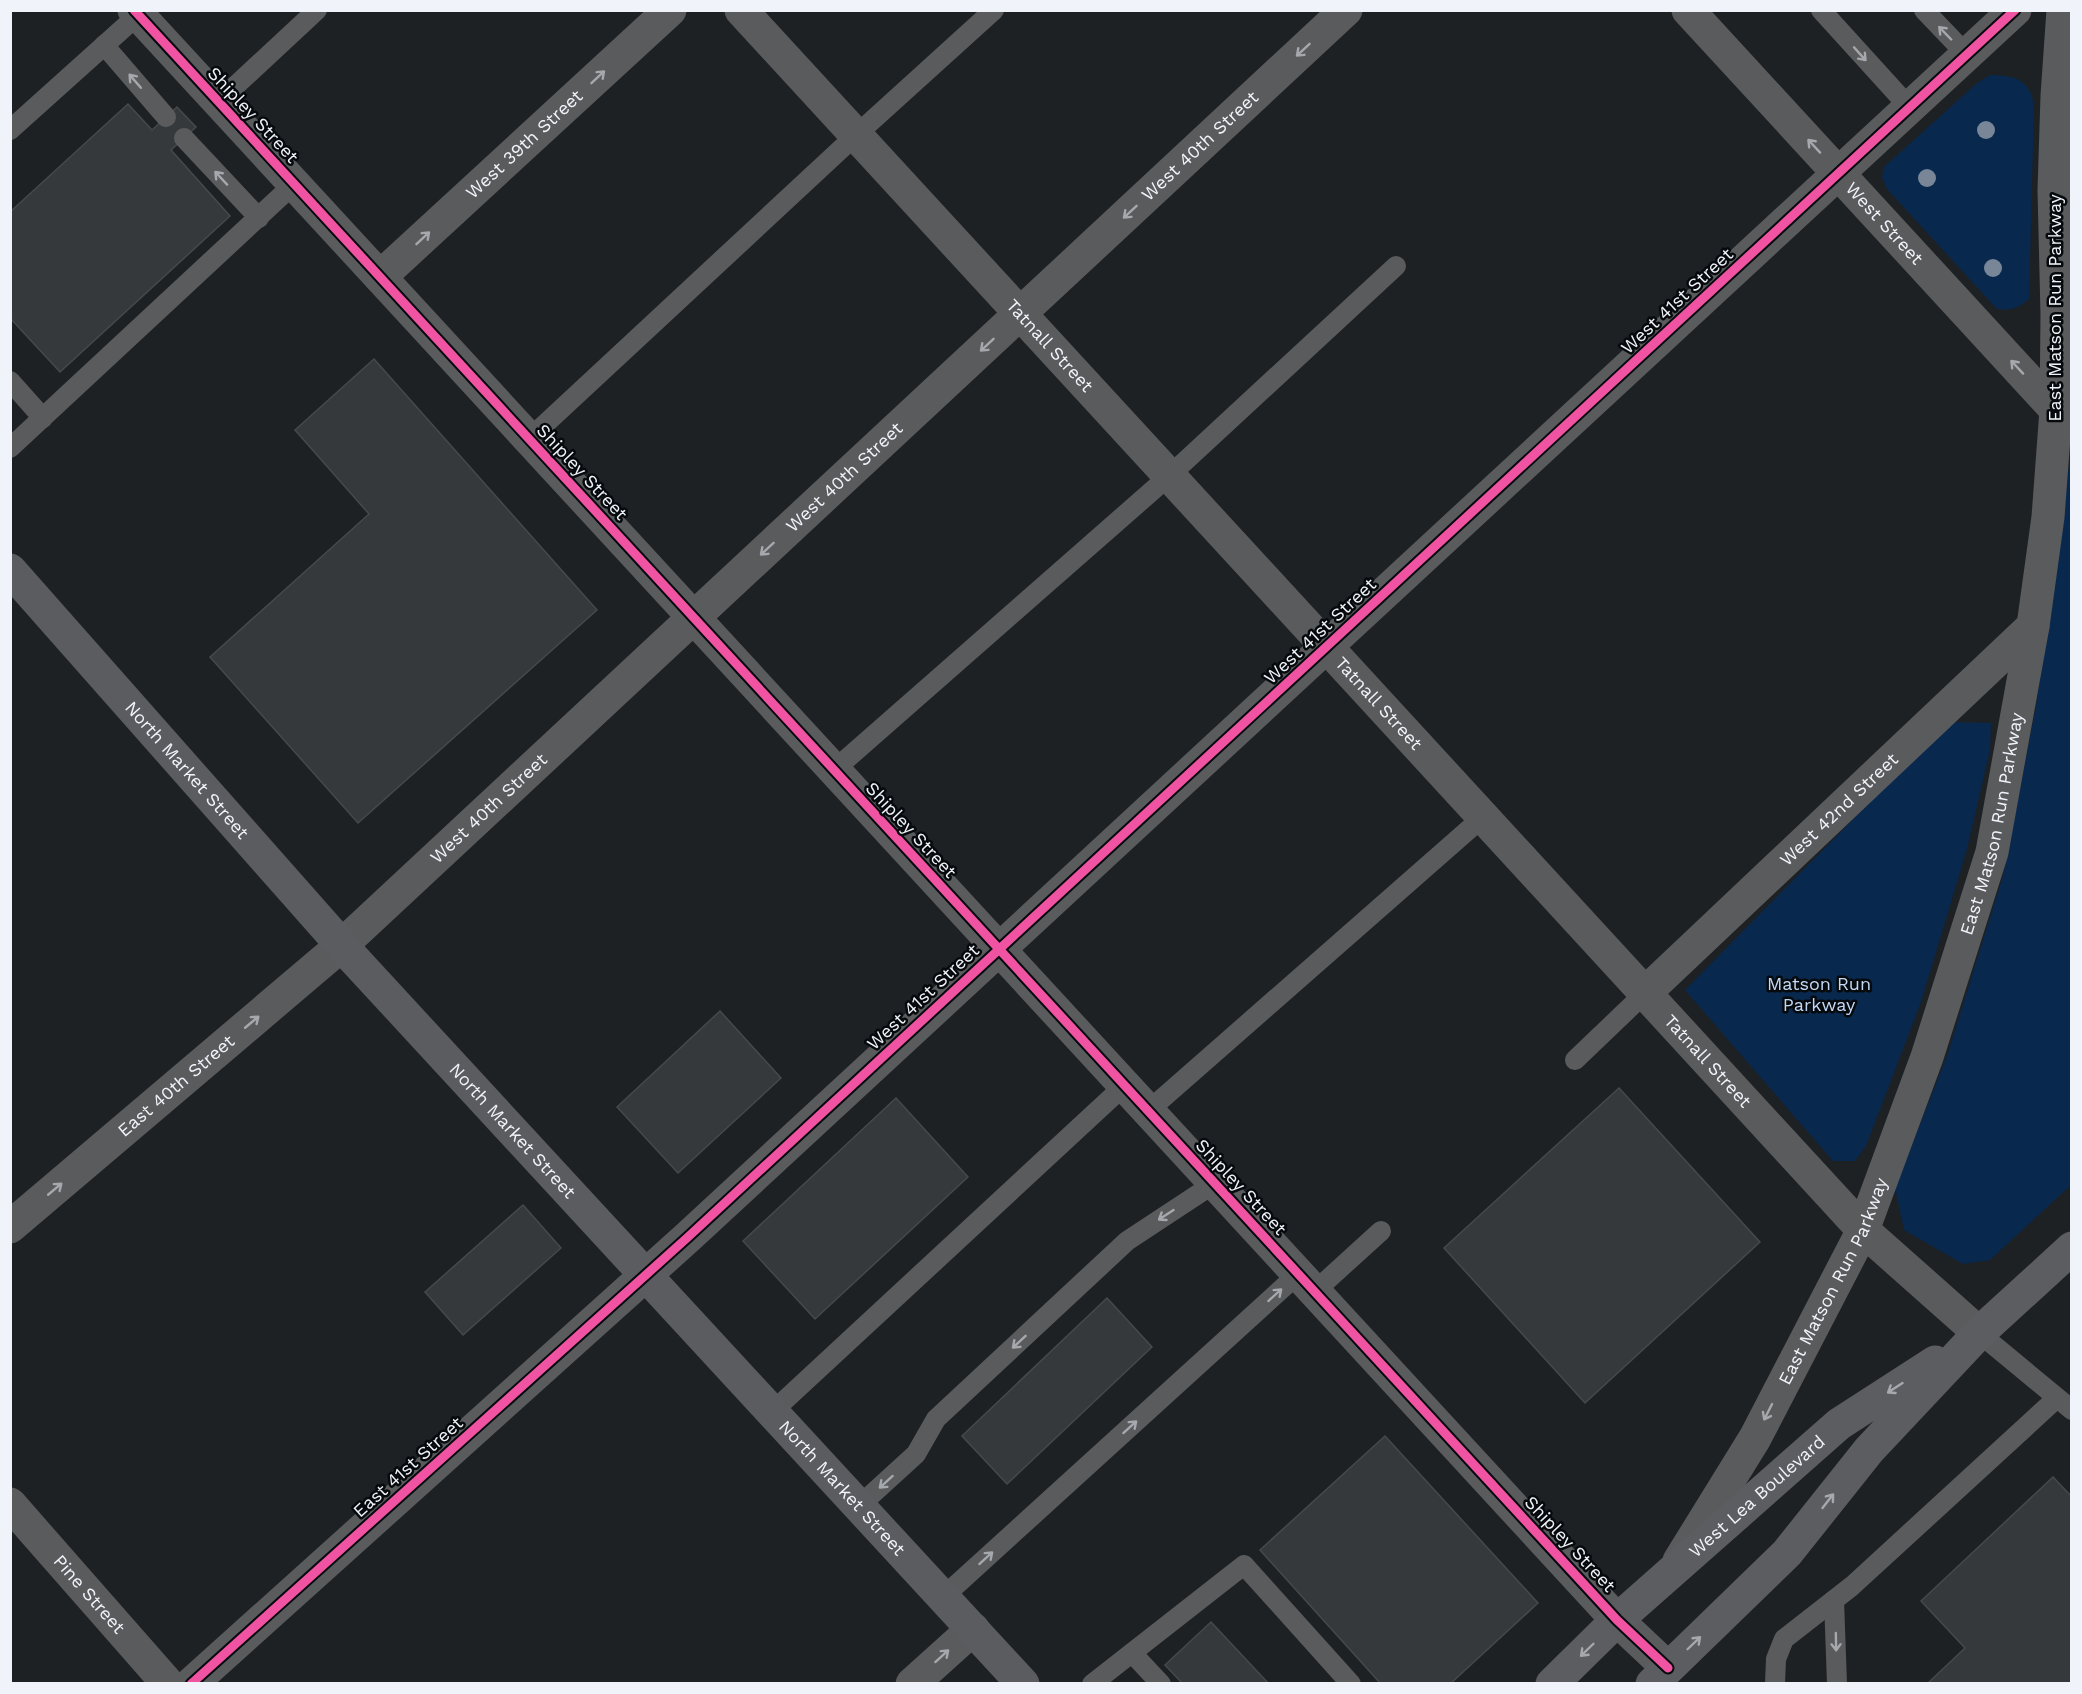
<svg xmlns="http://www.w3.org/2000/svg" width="2082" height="1694" font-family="'Work Sans',sans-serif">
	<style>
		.green { fill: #08284e }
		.building { fill: #36393c; stroke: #46494c; stroke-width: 1.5 }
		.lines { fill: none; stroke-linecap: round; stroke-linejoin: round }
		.lane { stroke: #5a5b5d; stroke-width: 20 }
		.street { stroke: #5a5b5d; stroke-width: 33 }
		.secondary { stroke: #5c5d60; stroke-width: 33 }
		.primary { stroke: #5a5c5f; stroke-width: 33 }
		.cycleway-casing { stroke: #070a0d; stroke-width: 13 }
		.cycleway { stroke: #f153a3; stroke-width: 9 }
		.tree { fill: #788698 }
		.oneway { stroke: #a5a8ac }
		.oneway2 { stroke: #a6a8ad }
		.labels { text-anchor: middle; stroke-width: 5; stroke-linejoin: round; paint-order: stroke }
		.street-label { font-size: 18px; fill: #f0f4fa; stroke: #070a0d }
		.park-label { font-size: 18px; fill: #c1d8f6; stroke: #070a0d }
	</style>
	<rect width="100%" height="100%" fill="#1e2124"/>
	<g class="green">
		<path d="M 1990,75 C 2015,75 2031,80 2034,107 L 2029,299 C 2019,308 2011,311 1997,309 L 1887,189 L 1882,177 L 1884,167 L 1976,84 Z"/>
		<polygon points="2071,451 2071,1185 1990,1260 1963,1264 1904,1230 1895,1188 1948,1053 2003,876 2036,706"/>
		<polygon points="1949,722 1991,723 1990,750 1967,849 1921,1002 1866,1146 1855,1161 1833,1161 1685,990"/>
	</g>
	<g class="building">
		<polygon points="128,104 152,130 177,107 196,127 171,150 230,216 60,372 10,318 10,212"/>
		<polygon points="374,359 597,610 358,823 210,657 369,514 295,430"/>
		<polygon points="720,1011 781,1078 678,1173 617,1107"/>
		<polygon points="1619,1088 1760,1242 1585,1403 1444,1248"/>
		<polygon points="896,1098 968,1177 815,1319 743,1241"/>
		<polygon points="523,1205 561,1248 463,1335 425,1292"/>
		<polygon points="1107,1298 1152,1347 1007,1484 962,1436"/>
		<polygon points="1385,1436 1538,1603 1450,1684 1381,1684 1260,1550"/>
		<polygon points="2053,1477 2072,1497 2072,1684 1927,1684 1965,1648 1921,1601"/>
		<polygon points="1211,1622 1269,1684 1183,1684 1165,1665"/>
	</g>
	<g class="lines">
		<g class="lane">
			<polyline points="1821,10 1910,108"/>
			<polyline points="1924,10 1967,55"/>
			<polyline points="104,45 166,117"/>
			<polyline points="218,102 317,10"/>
			<polyline points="10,130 138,15"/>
			<polyline points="184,138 259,218"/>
			<polyline points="10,381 43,418"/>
			<polyline points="529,439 855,136 994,10"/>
			<polyline points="10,448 294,184"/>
			<polyline points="834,770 1169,476 1396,266"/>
			<polyline points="1575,1060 1645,993"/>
			<polyline points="1148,1111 1483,817"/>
			<polyline points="1315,1291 1381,1231"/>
			<polyline points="1979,1333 2072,1410"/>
			<polyline points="772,1412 1125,1085"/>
			<polyline points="859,1506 916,1454 936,1419 1127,1241 1215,1183"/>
			<polyline points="943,1597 1298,1274"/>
			<polyline points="1834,1600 1837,1684"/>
			<polyline points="1132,1653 1161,1684"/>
			<polyline points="1092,1684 1244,1565 1351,1684"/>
			<polyline points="1775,1684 1776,1659 1784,1639 1852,1586 2057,1398"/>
		</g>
		<g class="street">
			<polyline points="134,10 1617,1620 1668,1668"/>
			<path id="s1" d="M 741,10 L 1863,1230 L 1979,1333"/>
			<path id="s2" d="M 1688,10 L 2056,410"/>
			<path id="s3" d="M 380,277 L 670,10"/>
			<path id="s4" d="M 1645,993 L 2033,626"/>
			<path id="s5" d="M 10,1227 L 342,945 L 1346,10"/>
			<path id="s6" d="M 10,1504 L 168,1684"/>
			<path id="s7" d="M 1679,1561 L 1755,1438 L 1863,1230 L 1927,1057 L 1992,852 L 2033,626 L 2048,517 L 2056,410 L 2057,314 L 2054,190 L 2057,96 L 2063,10"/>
			<polyline points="191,1684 688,1237 2015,10"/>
			<polyline points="912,1684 973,1629"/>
		</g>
		<g class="secondary">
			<path id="s8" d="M 1552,1684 L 1617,1620 L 1839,1424 L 1935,1362"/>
			<polyline points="1652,1684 1787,1553 1869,1450 1979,1333 2072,1248"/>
		</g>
		<path class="primary" id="s9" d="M 10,570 L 353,958 L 1023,1684"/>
		<g class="cycleway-casing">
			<g id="cycleway">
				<polyline points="134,10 1617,1620 1668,1668"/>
				<polyline points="191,1684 688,1237 2015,10"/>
			</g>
		</g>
		<use href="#cycleway" class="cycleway"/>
	</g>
	<g class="tree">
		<circle cx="1986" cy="130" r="9"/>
		<circle cx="1927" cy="178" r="9"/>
		<circle cx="1993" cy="268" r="9"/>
	</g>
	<defs><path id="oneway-shaft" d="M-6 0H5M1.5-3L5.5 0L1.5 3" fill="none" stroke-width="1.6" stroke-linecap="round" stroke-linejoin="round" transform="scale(1.5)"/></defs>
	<g class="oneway">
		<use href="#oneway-shaft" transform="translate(1945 33) rotate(-134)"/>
		<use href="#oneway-shaft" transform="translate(1303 50) rotate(137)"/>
		<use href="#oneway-shaft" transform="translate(1860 54) rotate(48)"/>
		<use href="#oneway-shaft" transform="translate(598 77) rotate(-43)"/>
		<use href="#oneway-shaft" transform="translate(135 81) rotate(-131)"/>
		<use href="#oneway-shaft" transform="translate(1814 146) rotate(-133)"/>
		<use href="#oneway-shaft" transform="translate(221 178) rotate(-133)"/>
		<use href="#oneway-shaft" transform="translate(1130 212) rotate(137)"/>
		<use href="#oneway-shaft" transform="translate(423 238) rotate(-43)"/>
		<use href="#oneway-shaft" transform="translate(987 345) rotate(137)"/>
		<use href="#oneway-shaft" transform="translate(2017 367) rotate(-133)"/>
		<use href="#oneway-shaft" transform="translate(767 549) rotate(137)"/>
		<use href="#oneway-shaft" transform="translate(252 1022) rotate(-40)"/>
		<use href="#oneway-shaft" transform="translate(55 1189) rotate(-40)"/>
		<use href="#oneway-shaft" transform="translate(1166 1215) rotate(147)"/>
		<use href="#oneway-shaft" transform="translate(1275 1295) rotate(-42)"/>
		<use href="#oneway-shaft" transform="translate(1019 1342) rotate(137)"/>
		<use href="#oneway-shaft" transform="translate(1768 1412) rotate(117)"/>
		<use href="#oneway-shaft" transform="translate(1130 1427) rotate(-42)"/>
		<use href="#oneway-shaft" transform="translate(886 1482) rotate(138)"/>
		<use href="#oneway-shaft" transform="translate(986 1558) rotate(-42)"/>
		<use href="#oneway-shaft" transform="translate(1836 1642) rotate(89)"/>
		<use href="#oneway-shaft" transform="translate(942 1656) rotate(-42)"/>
	</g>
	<g class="oneway2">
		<use href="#oneway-shaft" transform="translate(1895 1388) rotate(147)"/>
		<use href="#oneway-shaft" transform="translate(1828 1501) rotate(-52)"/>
		<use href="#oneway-shaft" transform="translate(1694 1643) rotate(-44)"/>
		<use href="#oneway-shaft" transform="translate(1587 1650) rotate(136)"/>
	</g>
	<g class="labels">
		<g class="street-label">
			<text transform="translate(253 115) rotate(47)" y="6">Shipley Street</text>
			<text dy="6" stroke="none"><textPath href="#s3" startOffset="196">West 39th Street</textPath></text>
			<text dy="6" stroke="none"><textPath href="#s5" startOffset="1608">West 40th Street</textPath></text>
			<text dy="6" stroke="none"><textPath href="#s2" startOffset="290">West Street</textPath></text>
			<text transform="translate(1677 301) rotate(-43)" y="6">West 41st Street</text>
			<text transform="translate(2055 308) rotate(-90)" y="6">East Matson Run Parkway</text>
			<text dy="6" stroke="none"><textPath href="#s1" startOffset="456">Tatnall Street</textPath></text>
			<text transform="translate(582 472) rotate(47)" y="6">Shipley Street</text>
			<text dy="6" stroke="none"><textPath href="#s5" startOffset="1122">West 40th Street</textPath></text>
			<text transform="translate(1320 631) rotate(-43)" y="6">West 41st Street</text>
			<text dy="6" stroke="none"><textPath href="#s1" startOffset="942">Tatnall Street</textPath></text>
			<text dy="6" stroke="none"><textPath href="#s9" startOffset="267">North Market Street</textPath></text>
			<text dy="6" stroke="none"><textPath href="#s5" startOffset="636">West 40th Street</textPath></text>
			<text dy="6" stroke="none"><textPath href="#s4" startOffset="267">West 42nd Street</textPath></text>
			<text dy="6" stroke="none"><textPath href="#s7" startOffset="806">East Matson Run Parkway</textPath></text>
			<text transform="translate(911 830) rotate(47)" y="6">Shipley Street</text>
			<text transform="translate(923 997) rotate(-43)" y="6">West 41st Street</text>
			<text dy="6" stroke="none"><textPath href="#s1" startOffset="1428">Tatnall Street</textPath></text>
			<text dy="6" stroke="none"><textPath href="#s5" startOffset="218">East 40th Street</textPath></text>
			<text dy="6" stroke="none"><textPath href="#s9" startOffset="753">North Market Street</textPath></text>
			<text transform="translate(1241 1187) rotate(47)" y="6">Shipley Street</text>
			<text dy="6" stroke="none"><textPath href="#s7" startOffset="320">East Matson Run Parkway</textPath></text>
			<text transform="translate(408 1467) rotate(-42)" y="6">East 41st Street</text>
			<text dy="6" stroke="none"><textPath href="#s9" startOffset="1239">North Market Street</textPath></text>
			<text dy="6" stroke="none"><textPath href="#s8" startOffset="278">West Lea Boulevard</textPath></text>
			<text transform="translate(1570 1544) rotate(47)" y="6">Shipley Street</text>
			<text dy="6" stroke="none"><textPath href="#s6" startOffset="120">Pine Street</textPath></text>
		</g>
		<g class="park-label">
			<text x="1819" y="990">Matson Run<tspan x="1819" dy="21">Parkway</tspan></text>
		</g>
	</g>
	<rect width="2082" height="1694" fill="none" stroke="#f0f4fa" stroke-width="24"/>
</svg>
